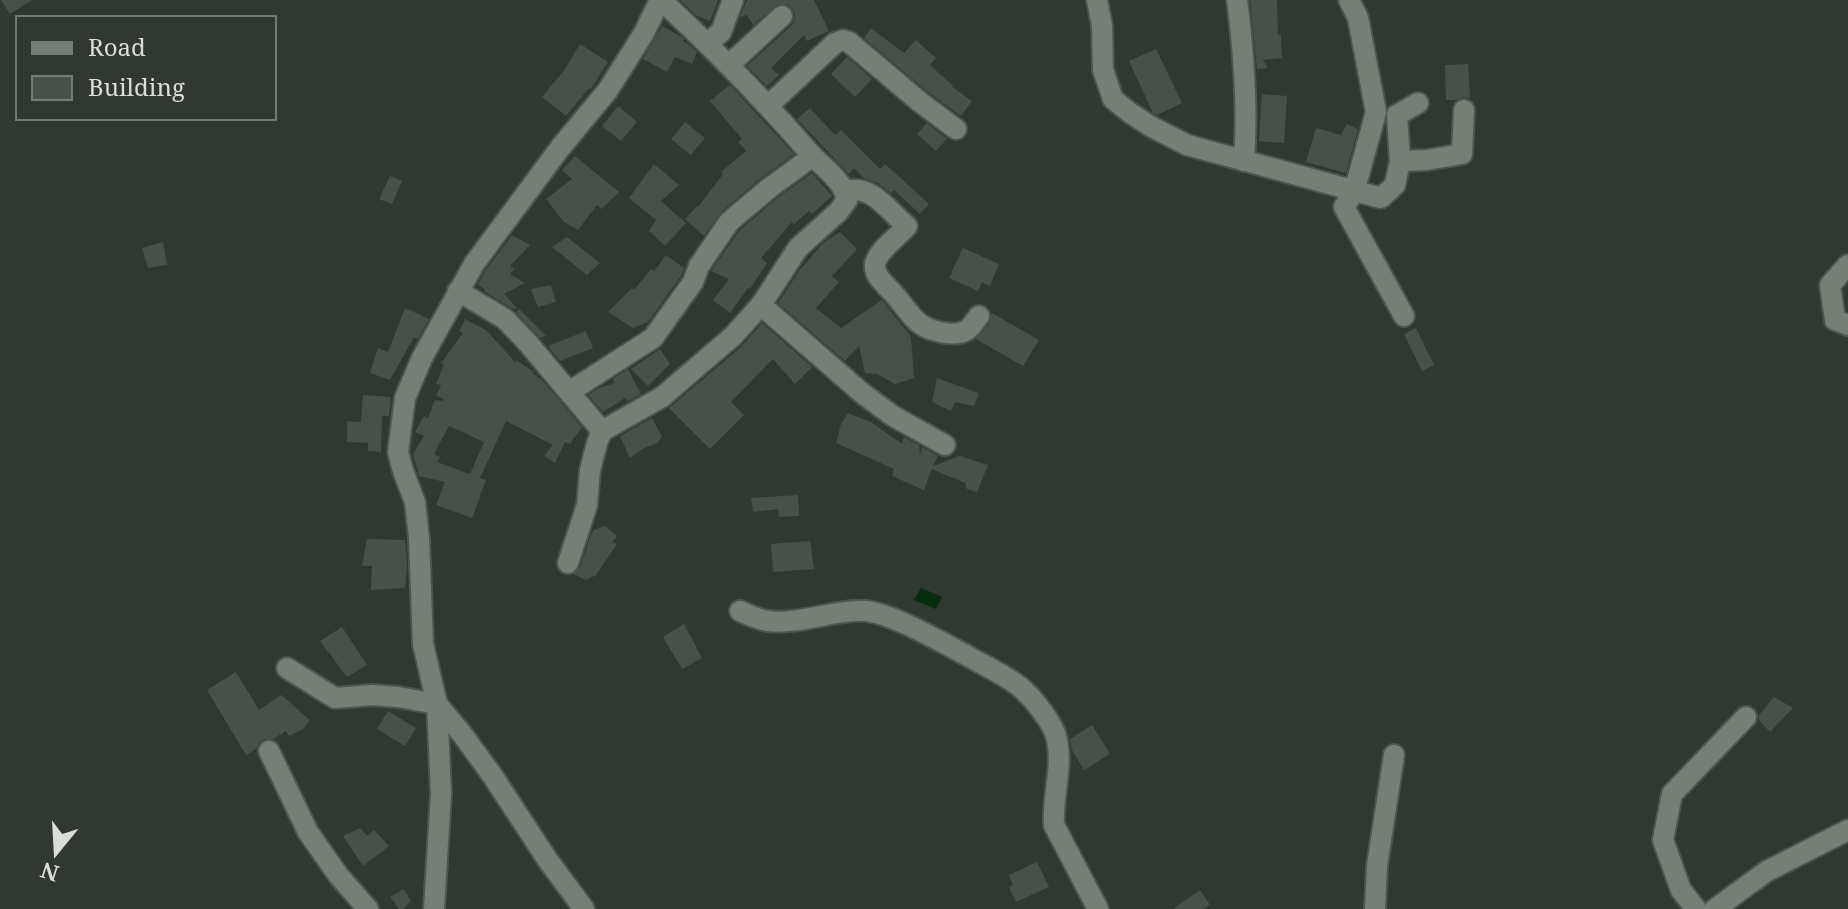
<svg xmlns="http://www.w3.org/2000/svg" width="1848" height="909" font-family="'Noto Serif',serif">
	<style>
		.water { fill: #042d11 }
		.building { fill: #485149; fill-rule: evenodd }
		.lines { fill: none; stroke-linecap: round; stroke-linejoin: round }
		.minor-casing { stroke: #4e554f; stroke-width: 24 }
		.minor { stroke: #757f76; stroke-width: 20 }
	</style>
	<rect width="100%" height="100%" fill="#303831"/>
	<polygon class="water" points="921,588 942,597 936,609 914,600"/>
	<g class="building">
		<polygon points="1,0 32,0 10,14"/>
		<polygon points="680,0 718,0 710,21 697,16"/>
		<polygon points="747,0 814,0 829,31 807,41 804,35 771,68 779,75 767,86 747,66 791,26 794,21 795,14 792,8 787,4 778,4 753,25 747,15 740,17"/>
		<polygon points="1250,0 1277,0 1278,35 1281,35 1282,58 1263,60 1268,68 1257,69"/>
		<polygon points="662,26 680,36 684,39 683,41 688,44 697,52 692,64 675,57 667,72 643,59"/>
		<polygon points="871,28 904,53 916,40 936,58 930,65 953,86 952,87 972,101 961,116 928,92 864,38"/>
		<polygon points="580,44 608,62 591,89 589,88 566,116 542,97 565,69"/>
		<polygon points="1156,49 1182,103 1157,115 1153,113 1129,61"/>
		<polygon points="847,57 872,79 855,97 831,74"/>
		<polygon points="1468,64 1470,98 1464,97 1456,100 1446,100 1445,65"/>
		<polygon points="730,85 794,154 760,179 721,212 704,236 685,219 697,206 698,207 723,174 721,172 746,151 738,142 742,139 710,101"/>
		<polygon points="1262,94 1287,96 1284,143 1259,141"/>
		<polygon points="618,106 637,122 621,141 602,126"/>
		<polygon points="810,108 835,135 841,130 880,169 885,164 929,204 920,214 894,190 891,193 878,183 864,178 854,168 849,174 797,119"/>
		<polygon points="685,122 705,138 691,155 671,139"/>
		<polygon points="927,123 947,139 936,151 917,134"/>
		<polygon points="1347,124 1358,129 1346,173 1306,162 1316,128 1341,135"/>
		<polygon points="575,156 619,192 601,209 597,205 578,230 564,222 546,199 572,179 562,170"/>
		<polygon points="654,164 679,185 661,201 686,223 665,246 649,231 656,220 629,198"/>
		<polygon points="812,173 832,196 812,214 809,211 794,224 792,222 761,258 767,263 750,289 748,288 730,313 713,300 729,279 711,271 739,231 776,199"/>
		<polygon points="390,176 402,181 392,204 379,199"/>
		<polygon points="840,232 857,249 832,276 839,282 816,308 841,328 882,300 911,337 914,378 895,384 877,374 865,373 859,346 845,361 778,303 799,271 823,243"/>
		<polygon points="512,235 530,245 510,266 514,269 510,274 525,283 504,294 517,308 513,309 484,291 485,290 478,284 485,271"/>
		<polygon points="567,237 600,263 587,275 552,247"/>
		<polygon points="163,242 167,265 148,268 142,248"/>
		<polygon points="963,248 999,264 990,286 982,282 978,291 949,278"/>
		<polygon points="666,255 684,268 681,276 648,322 633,328 608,312 632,288 634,290 651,269 654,271"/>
		<polygon points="551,285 556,302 538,307 531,289"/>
		<polygon points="405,308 429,319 418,339 414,337 390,380 370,373 378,348 388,352"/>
		<polygon points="519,309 546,336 540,338 516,312"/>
		<polygon points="992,313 1039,340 1023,366 976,339 989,324"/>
		<path d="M 465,319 L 486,330 L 515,362 L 516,360 L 534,372 L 532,373 L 542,380 L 582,427 L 570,444 L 565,442 L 555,463 L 544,456 L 553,445 L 506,421 L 480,478 L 486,480 L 472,518 L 436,505 L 445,482 L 419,476 L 413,454 L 424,436 L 415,432 L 424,416 L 428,418 L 435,400 L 443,401 L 444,399 L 436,396 L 441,385 L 436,384 L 444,364 L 441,363 L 463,333 L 459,331 ZM 449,426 L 484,442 L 470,474 L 437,462 L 440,457 L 434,454 Z"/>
		<polygon points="762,323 812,367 795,384 773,359 731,402 744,415 710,449 669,408 742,346"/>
		<polygon points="1416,328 1434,365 1422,371 1404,334"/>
		<polygon points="586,331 593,348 560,361 548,346"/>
		<polygon points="660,349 670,364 648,386 631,369"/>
		<polygon points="628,369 641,394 628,401 625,398 603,412 588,395 599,388 615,383 613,379"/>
		<polygon points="937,378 979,393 974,406 955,402 951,411 932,402"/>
		<polygon points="363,395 391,397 389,416 382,416 381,452 368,451 368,443 347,442 347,421 361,422"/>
		<polygon points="848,413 871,422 902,444 904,437 919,445 920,456 922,447 938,456 933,466 960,456 988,465 977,492 967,489 965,483 932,469 924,490 892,476 894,469 836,443 841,424"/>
		<polygon points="652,418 662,437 657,443 642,449 630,458 620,436"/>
		<polygon points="798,495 799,516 779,517 778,509 753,512 751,498"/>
		<polygon points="605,526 617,536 612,542 617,544 596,575 586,580 573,574 580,567 591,535 594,530"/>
		<polygon points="367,539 405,540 407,566 405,588 371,590 372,566 362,566"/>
		<polygon points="810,541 814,569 773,572 771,544"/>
		<polygon points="684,624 702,658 682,669 663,637"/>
		<polygon points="342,627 367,665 347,677 320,641"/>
		<polygon points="236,672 259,710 281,695 310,720 303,729 289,736 286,731 273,739 264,739 259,743 256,749 246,755 207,690"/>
		<polygon points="1774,697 1793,708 1770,732 1759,720 1759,715"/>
		<polygon points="388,711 416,728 405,746 377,729"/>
		<polygon points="1092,725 1110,754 1084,770 1072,750 1070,739"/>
		<polygon points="360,828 367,836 374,830 389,846 363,866 343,836"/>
		<polygon points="1037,862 1049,887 1016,902 1009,887 1013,885 1009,875"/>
		<polygon points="404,889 411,901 403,909 399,909 390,897"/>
		<polygon points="1200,890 1210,905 1204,909 1173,909"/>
	</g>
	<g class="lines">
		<g class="minor-casing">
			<g id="minor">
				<polyline points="1097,0 1102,26 1103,70 1113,99 1129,112 1150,126 1187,145 1381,198 1395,185 1400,161 1397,115 1418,103"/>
				<path d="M 1237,0 C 1244,54 1248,106 1244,161"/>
				<polyline points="1349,0 1358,18 1376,112 1354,192 1344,207 1404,316"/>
				<polyline points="708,43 721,32 733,0"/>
				<polyline points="729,65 782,16"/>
				<polyline points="769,105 835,43 843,40 849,42 920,102 956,129"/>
				<polyline points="1400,161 1427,160 1462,154 1464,110"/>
				<path d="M 845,191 C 873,184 888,211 907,226 C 898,237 877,251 875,264 C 873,276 887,286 894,294 C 902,303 909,315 919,323 C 929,331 955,338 967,330 C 972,327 975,320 979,316"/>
				<polyline points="1848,265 1830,285 1835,320 1848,325"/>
				<polyline points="458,291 505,319 527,342 569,392"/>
				<polyline points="761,305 862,393 893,416 945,445"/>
				<polyline points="602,431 569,392 653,338 693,282 699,266 729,222 768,189 813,156"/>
				<path d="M 568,563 L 587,505 L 590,470 L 597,443 L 602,431 L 662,397 L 733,336 L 761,305 L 798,248 L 838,212 L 847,200 C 843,179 822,167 809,152 C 762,98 713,48 661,0"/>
				<path d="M 740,611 C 749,615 759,620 768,621 C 800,625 835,609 866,611 C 893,614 941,642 966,655 C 983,665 1003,674 1019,686 C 1032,697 1054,723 1057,740 C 1063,768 1052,797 1054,825 L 1098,909"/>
				<polyline points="287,668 335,698 372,695 398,697 437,704 462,734 492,775 547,859 584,909"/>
				<polyline points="269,751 308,832 338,875 368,909"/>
				<polyline points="434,909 441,793 437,704 423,644 419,538 415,502 403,471 398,452 405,398 422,358 474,264 560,148 608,90 644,33 660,0"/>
				<polyline points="1375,909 1377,866 1394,755"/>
				<polyline points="1696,909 1681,890 1663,840 1672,794 1746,717"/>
				<polyline points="1715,909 1767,871 1848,830"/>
			</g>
		</g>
		<use href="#minor" class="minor"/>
	</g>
	<rect x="16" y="16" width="260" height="104" fill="#303831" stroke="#747a75" stroke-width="2"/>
	<rect x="32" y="42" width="40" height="12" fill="#757f76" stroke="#747a75" stroke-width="2"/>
	<text x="88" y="56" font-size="24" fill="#d9deda">Road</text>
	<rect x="32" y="76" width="40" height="24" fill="#485149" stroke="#747a75" stroke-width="2"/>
	<text x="88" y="96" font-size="24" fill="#d9deda">Building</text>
	<g transform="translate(56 853) rotate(198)" stroke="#303831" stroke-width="6" paint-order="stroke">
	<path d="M0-6L14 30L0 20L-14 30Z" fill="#d9deda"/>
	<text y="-12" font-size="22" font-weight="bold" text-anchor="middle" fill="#d9deda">N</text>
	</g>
</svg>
